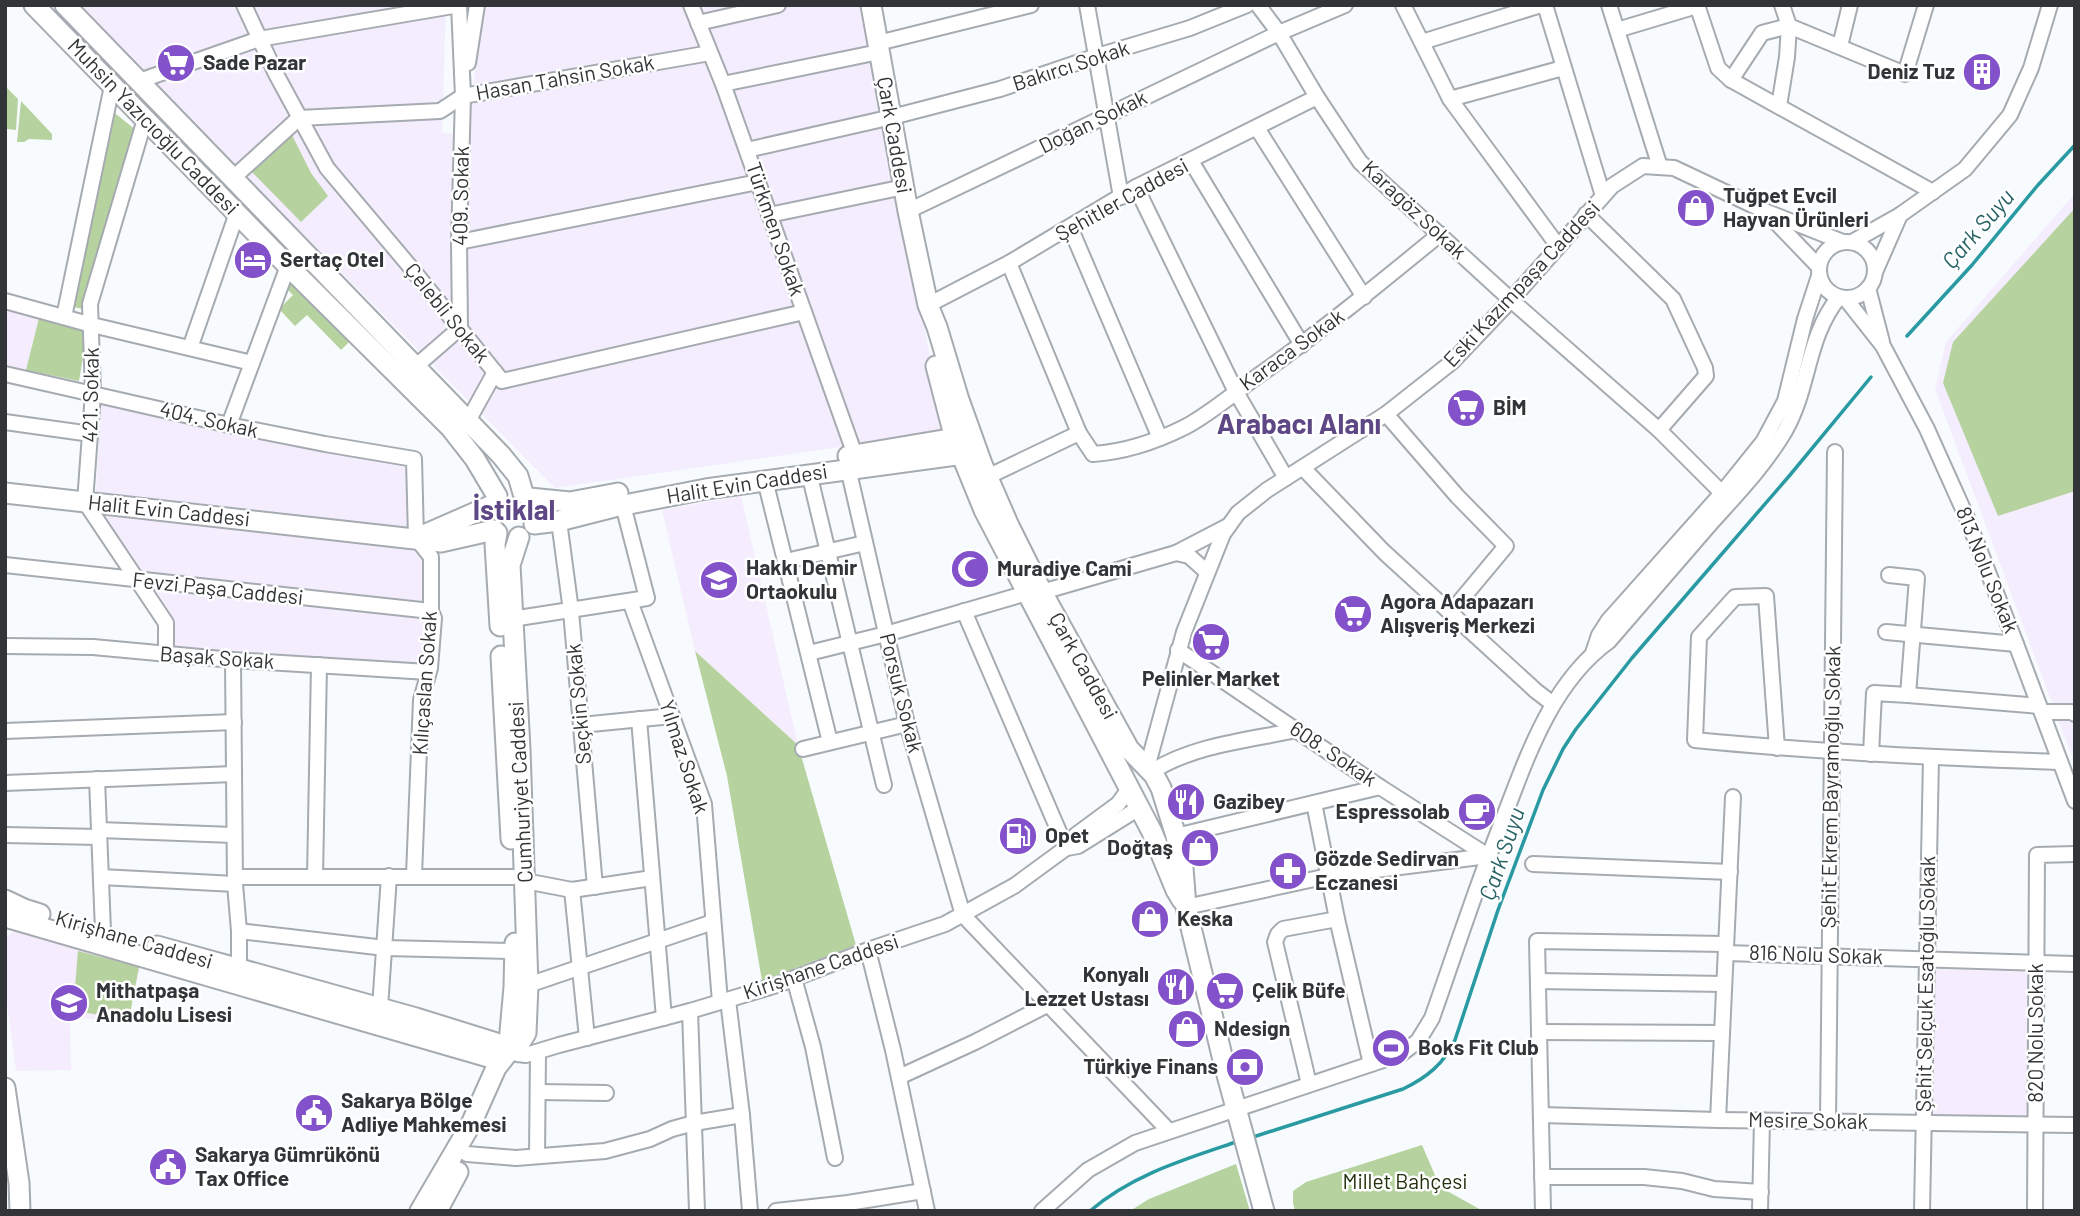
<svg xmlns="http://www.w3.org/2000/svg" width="2080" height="1216" font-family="Barlow,sans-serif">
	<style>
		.industrial { fill: #f4edfe }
		.education { fill: #f5ecfd }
		.green { fill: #b6d29e }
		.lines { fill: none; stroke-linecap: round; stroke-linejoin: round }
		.stream { stroke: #2a9aa2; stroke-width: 3.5 }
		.minor-casing { stroke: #a5abb0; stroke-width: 18 }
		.major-casing { stroke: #a5abb0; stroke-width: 23 }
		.minor { stroke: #fff; stroke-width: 14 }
		.major { stroke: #fff; stroke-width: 19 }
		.labels { text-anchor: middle; stroke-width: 5; stroke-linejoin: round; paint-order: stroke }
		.poi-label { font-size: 21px; font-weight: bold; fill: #323537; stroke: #fff; text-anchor: start }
		.street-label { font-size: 21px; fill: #323537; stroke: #fff }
		.park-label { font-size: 21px; fill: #20310e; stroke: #fff }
		.water-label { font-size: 23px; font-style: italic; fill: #276266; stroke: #fff }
		.district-label { font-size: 28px; font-weight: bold; fill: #5d4784; stroke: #fff }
	</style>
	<rect width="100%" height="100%" fill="#f7fbfe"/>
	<g class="industrial">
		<polygon points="76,5 446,5 442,133 468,134 482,5 865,5 944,432 555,488"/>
		<polygon points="2075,193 2075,765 1935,389 1946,342"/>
		<polygon points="101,398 406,467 410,529 96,493"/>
		<polygon points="104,515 438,551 428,667 169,651 172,626"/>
	</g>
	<g class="education">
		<polygon points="5,306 40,314 26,370 5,365"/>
		<polygon points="741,496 798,745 695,651 662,510"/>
		<polygon points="16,930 141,965 127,1022 70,1017 71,1070 16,1071 5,989 5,938"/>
		<polygon points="1934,969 2033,972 2031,1116 1932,1117"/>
	</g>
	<g class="green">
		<polygon points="5,86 18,99 16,130 7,129 5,127"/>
		<polygon points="21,101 52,134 52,140 29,139 24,142 17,142"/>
		<polygon points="111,110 137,131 82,309 70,306"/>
		<polygon points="291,133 311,173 328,196 301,222 252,172"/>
		<polygon points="2075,208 2075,491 1998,516 1943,383 1953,342"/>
		<polygon points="287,281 292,281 350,341 341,350 307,315 295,326 279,309 293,295 284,286"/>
		<polygon points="40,314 88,328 79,381 26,370"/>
		<polygon points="695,651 798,745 856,945 762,981 727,776"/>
		<polygon points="78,951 139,967 129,1019 73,1011"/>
		<polygon points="1422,1145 1440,1187 1483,1211 1295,1211 1293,1203 1293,1191 1306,1182"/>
		<polygon points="1236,1164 1250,1211 1130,1211 1149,1199"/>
	</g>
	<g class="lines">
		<g class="stream">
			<polyline points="1907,336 1972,265 2038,185 2075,145"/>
			<path d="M 1250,1138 L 1403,1089 C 1426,1078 1444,1064 1455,1040 L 1498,910 L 1543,790 L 1563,749 L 1576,729 L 1632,658 L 1790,475 L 1871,377"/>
			<path d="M 1090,1211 C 1133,1174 1186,1159 1239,1141"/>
		</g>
		<g class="minor-casing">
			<g id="minor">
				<polyline points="244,5 276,74 327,168 412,269 502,381 804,312"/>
				<polyline points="691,5 723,84 855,455"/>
				<polyline points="1087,5 1121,197"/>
				<polyline points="1258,5 1279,33 1317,97 1360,162 1511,300 1659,430 1722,493"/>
				<polyline points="1403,5 1450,99 1558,246"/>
				<polyline points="1545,5 1603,196"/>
				<polyline points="1609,5 1660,167"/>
				<polyline points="1697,5 1718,68 1731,80 1933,192"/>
				<polyline points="1782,5 1789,26 1905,74 1926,5"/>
				<polyline points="698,23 778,5"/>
				<polyline points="1617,30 1697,6"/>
				<polyline points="1422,42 1541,5"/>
				<polyline points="878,43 1031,5"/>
				<polyline points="1840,46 1850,5"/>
				<polyline points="468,63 477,5"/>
				<polyline points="1731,80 1762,33 1789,26 1787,57 1779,106"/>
				<polyline points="139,81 259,39 459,5"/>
				<polyline points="723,84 879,52"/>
				<polyline points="1450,99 1563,68"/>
				<polyline points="145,119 90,304 93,393 85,502 166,623 166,654"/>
				<polyline points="1257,128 1364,297"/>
				<polyline points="747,150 892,117 1000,89 1097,56 1190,28 1247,5"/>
				<polyline points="1191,161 1302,345"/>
				<polyline points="232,179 299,118 440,111 463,96 710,53"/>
				<polyline points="1136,187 1236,392 1286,478"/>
				<polyline points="908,211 1279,33 1345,5"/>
				<polyline points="1586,214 1673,299 1705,368 1706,376 1659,430"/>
				<polyline points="769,215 904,187"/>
				<polyline points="1770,216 1819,267"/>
				<polyline points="1070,227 1160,438"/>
				<polyline points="459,242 758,182"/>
				<polyline points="1852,242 1900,215 1965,169 2010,115 2031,68 2050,5"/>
				<circle cx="1847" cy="270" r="28"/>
				<polyline points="1009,263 1079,433"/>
				<polyline points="1875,272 1900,215"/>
				<polyline points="1868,288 1882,342"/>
				<polyline points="1845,298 1883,346 1927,429 1967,518 2016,644 2075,801"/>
				<polyline points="5,301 92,325 252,363"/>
				<polyline points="928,305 1009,263 1136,187 1317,97"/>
				<polyline points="64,317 112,86"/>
				<polyline points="190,348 237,213"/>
				<polyline points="415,367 460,328 459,242 463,96 459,5"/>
				<polyline points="5,374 229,425 325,444 414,459 416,538 431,557 431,611 434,618 430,668 421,700 414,875"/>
				<polyline points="1386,414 1457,496 1506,546 1451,612"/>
				<polyline points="468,421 495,372"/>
				<polyline points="5,422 91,434"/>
				<polyline points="229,425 288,266"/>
				<polyline points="848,468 907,724 963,915 1169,1131"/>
				<polyline points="1303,468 1384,552 1536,691 1553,704"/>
				<polyline points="809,473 884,785"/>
				<path d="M 987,477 L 1079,433 L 1093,454 C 1124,452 1157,441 1185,427 C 1208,415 1233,394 1255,378 C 1319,333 1379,284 1440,234"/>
				<polyline points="765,480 830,742"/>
				<polyline points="559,521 571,611 595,887"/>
				<polyline points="1176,553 1189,556 1207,572"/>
				<polyline points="786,561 865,543"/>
				<polyline points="5,565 431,611"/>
				<polyline points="1042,592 1176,553 1228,526"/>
				<polyline points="630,601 704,804 720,1002"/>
				<polyline points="964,611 1066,848"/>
				<polyline points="512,619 647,598 623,505"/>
				<polyline points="1886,632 2016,644"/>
				<polyline points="5,646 93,647 233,660 428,672"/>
				<polyline points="1178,650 1380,787 1488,856"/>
				<polyline points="809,653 886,634 1027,593"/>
				<polyline points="1593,653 1599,635 1608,621 1722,493 1763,442 1785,401 1805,319 1819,276"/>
				<polyline points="233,660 235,884 239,931 239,970"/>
				<polyline points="1908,695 2039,706"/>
				<polyline points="2042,712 2071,712 2075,714"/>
				<polyline points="639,719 664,1018"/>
				<polyline points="581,725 672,716"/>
				<polyline points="5,731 234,722"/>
				<path d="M 1777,748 L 1766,596 L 1735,597 L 1699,637 L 1695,740 C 1817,752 1938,758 2060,762"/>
				<polyline points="803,749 907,724"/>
				<polyline points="1871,754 1874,693 1908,695 1917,578 1889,575"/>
				<polyline points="1147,768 1184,632 1223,534 1238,513 1267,490 1386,414 1452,362 1511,300 1612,186 1643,166 1674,168 1767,212 1843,242"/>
				<path d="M 1151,772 C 1193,745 1249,740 1297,730"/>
				<polyline points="97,779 103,931"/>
				<polyline points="5,783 234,774"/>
				<polyline points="1314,803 1337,919 1371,1064"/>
				<polyline points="99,830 234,835"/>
				<polyline points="5,835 99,837"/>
				<polyline points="1176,836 1380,787"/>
				<polyline points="1067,848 1078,846 1139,808"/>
				<polyline points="1533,864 1730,872"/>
				<polyline points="101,877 235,884"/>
				<polyline points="235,877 513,877"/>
				<polyline points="315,877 319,665"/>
				<polyline points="525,881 572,890 652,878"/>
				<polyline points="572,890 587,1038"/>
				<polyline points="1186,907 1328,876 1488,856"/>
				<polyline points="239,931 385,948 514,951"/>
				<polyline points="868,950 893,1050 927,1211"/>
				<polyline points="1726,953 2075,964"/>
				<polyline points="794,978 813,1047 835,1158"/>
				<polyline points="1538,981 1724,984"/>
				<polyline points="528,985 713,922"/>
				<polyline points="728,1000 742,1115 750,1211"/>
				<polyline points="380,1008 389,876"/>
				<polyline points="690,1011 697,1211"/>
				<polyline points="1539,1032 1722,1033"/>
				<polyline points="517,1054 526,1055 559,1045 690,1011 777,985 868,950 945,924 1014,886 1066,848 1076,835 1118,804 1129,789"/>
				<polyline points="899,1077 975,1042 1047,1005"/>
				<polyline points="1309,1084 1275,942 1278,934 1283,929 1337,919"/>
				<polyline points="539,1092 606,1093"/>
				<polyline points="1541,1115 1718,1120 2075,1125"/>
				<polyline points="1718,1120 1733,797"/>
				<polyline points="1828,1121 1835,452"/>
				<polyline points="467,1154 516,1158 605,1151 650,1139 672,1129 694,1123 742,1115"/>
				<polyline points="537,1156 538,1052"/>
				<polyline points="1542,1177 1644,1177 1682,1181 1714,1189 1761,1192"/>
				<polyline points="776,1211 848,1203 923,1191"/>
				<path d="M 1042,1211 L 1088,1170 L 1135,1143 L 1401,1054 L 1418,1041 L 1432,1018 C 1455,953 1476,887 1502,822 C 1527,757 1551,683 1609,641 C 1643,602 1677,562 1711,523 C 1738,493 1765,465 1785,431 C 1810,387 1806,338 1839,297"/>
				<polyline points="1543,1211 1537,941 1726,944"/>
				<polyline points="1760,1211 1762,1120"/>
				<polyline points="1922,1211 1931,758"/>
				<polyline points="2035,1211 2037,855 2075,854"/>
			</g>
		</g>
		<g class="major-casing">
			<g id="major">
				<polyline points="34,5 288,266 450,427 475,459 497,496"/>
				<polyline points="65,5 501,455 518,476 523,493"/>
				<polyline points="871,5 908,211 928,305 937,327 959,400 982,464 1009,526 1042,592 1129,749 1154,775 1161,788 1176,836 1183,868 1186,907 1224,1064 1264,1211"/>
				<polyline points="936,366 955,439 984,510 1152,832 1176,890 1182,900"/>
				<polyline points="848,456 967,436"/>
				<polyline points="5,493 441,542 494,530"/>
				<polyline points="529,498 570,502 618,493"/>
				<polyline points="534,524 559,521 614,507 706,489 971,453"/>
				<polyline points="497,533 495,544 500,626"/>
				<polyline points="417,538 490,506"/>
				<polyline points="501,656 511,839"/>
				<polyline points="5,900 24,909 40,914"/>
				<polyline points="5,917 488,1057 507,1053"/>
				<polyline points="157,946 416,1018 506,1046"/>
				<polyline points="509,1043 514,987 515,943"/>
				<polyline points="518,1046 526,1033 528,985 520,749 510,565 519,537"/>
				<polyline points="5,1088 19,1183 20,1211"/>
				<polyline points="420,1211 471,1124 496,1068 507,1054"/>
				<polyline points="437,1211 458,1172"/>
			</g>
		</g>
		<use href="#minor" class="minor"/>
		<use href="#major" class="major"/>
	</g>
	<defs>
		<g id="supermarket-disc" transform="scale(2.0125)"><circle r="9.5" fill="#8352ca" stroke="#fff"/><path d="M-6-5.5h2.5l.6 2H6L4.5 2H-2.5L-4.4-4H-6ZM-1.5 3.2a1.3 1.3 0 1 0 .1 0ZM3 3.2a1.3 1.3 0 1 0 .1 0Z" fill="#fff"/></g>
		<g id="building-disc" transform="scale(2.0125)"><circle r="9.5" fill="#8352ca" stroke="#fff"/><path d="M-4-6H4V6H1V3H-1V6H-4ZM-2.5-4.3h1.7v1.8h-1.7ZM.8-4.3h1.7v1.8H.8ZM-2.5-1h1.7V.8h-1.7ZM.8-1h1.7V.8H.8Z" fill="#fff"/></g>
		<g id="shop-disc" transform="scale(2.0125)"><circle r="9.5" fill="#8352ca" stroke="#fff"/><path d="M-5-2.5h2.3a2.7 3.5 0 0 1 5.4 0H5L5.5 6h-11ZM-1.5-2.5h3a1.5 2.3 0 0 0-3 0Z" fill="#fff"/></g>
		<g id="hotel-disc" transform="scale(2.0125)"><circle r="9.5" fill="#8352ca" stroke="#fff"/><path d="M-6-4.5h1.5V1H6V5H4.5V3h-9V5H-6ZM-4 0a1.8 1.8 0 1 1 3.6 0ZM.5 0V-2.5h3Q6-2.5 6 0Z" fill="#fff"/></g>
		<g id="mosque-disc" transform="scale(2.0125)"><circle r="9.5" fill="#8352ca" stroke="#fff"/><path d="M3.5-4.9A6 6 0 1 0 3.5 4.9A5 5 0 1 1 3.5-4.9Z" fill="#fff"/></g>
		<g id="school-disc" transform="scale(2.0125)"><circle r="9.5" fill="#8352ca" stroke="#fff"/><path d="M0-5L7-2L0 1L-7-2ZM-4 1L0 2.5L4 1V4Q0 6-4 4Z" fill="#fff"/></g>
		<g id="restaurant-disc" transform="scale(2.0125)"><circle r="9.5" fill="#8352ca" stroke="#fff"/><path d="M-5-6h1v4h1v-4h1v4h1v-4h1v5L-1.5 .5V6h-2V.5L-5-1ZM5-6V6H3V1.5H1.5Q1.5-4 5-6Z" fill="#fff"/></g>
		<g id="cafe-disc" transform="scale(2.0125)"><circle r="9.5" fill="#8352ca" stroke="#fff"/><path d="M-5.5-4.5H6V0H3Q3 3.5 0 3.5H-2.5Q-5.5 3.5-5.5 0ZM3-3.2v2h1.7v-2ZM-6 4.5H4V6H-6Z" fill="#fff"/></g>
		<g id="fuel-disc" transform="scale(2.0125)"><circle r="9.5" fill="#8352ca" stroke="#fff"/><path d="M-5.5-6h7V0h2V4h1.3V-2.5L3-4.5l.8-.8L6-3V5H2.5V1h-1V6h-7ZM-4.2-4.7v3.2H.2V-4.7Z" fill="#fff"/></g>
		<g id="pharmacy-disc" transform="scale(2.0125)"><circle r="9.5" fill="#8352ca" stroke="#fff"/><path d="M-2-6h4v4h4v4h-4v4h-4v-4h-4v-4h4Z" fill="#fff"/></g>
		<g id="stadium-disc" transform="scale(2.0125)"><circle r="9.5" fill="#8352ca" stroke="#fff"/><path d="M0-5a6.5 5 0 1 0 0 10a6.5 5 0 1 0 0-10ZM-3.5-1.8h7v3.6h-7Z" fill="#fff"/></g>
		<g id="bank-disc" transform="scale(2.0125)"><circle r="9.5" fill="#8352ca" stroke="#fff"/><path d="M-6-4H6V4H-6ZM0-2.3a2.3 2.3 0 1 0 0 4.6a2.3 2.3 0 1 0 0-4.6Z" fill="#fff"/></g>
		<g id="civic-disc" transform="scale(2.0125)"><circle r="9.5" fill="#8352ca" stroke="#fff"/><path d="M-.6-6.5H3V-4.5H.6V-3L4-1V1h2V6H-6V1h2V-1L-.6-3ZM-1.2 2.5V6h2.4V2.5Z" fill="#fff"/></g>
	</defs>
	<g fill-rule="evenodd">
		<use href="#supermarket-disc" x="176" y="63"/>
		<use href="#building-disc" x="1982" y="72"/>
		<use href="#shop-disc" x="1696" y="208"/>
		<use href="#hotel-disc" x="253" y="260"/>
		<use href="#supermarket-disc" x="1466" y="408"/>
		<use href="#mosque-disc" x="970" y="569"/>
		<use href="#school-disc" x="719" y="580"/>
		<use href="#supermarket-disc" x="1353" y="614"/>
		<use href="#supermarket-disc" x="1211" y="642"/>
		<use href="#restaurant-disc" x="1186" y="802"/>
		<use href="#cafe-disc" x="1477" y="812"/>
		<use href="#fuel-disc" x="1018" y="836"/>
		<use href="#shop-disc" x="1200" y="848"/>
		<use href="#pharmacy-disc" x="1288" y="871"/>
		<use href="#shop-disc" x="1150" y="919"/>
		<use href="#restaurant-disc" x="1176" y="987"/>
		<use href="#supermarket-disc" x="1225" y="991"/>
		<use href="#school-disc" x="69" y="1003"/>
		<use href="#shop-disc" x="1187" y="1029"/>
		<use href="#stadium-disc" x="1391" y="1048"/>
		<use href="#bank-disc" x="1245" y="1067"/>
		<use href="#civic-disc" x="314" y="1113"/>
		<use href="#civic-disc" x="168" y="1167"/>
	</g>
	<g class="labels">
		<g class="poi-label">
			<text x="203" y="70">Sade Pazar</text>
			<text x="1955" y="79" text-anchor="end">Deniz Tuz</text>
			<text x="1723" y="203">Tuğpet Evcil<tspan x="1723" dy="24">Hayvan Ürünleri</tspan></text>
			<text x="280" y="267">Sertaç Otel</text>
			<text x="1493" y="415">BİM</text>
			<text x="746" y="575">Hakkı Demir<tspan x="746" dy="24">Ortaokulu</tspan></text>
			<text x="997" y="576">Muradiye Cami</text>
			<text x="1380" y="609">Agora Adapazarı<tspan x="1380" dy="24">Alışveriş Merkezi</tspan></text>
			<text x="1211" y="686" text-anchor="middle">Pelinler Market</text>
			<text x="1213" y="809">Gazibey</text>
			<text x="1450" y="819" text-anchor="end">Espressolab</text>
			<text x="1045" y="843">Opet</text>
			<text x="1173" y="855" text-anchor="end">Doğtaş</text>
			<text x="1315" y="866">Gözde Sedirvan<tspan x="1315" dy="24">Eczanesi</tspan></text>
			<text x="1177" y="926">Keska</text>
			<text x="1149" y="982" text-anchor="end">Konyalı<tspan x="1149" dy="24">Lezzet Ustası</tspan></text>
			<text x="96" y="998">Mithatpaşa<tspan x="96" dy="24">Anadolu Lisesi</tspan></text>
			<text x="1252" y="998">Çelik Büfe</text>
			<text x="1214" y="1036">Ndesign</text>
			<text x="1418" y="1055">Boks Fit Club</text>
			<text x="1218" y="1074" text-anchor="end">Türkiye Finans</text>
			<text x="341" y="1108">Sakarya Bölge<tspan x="341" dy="24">Adliye Mahkemesi</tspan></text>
			<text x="195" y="1162">Sakarya Gümrükönü<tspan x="195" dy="24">Tax Office</tspan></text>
		</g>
		<g class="street-label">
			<text transform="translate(1071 66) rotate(-18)" y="7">Bakırcı Sokak</text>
			<text transform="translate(565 78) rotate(-10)" y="7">Hasan Tahsin Sokak</text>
			<text transform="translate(1093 122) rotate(-26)" y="7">Doğan Sokak</text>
			<text transform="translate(153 127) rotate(46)" y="7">Muhsin Yazıcıoğlu Caddesi</text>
			<text transform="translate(894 135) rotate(80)" y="7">Çark Caddesi</text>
			<text transform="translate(461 196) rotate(-89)" y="7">409. Sokak</text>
			<text transform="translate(1122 200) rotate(-29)" y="7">Şehitler Caddesi</text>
			<text transform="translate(1414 210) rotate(43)" y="7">Karagöz Sokak</text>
			<text transform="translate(775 229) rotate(71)" y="7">Türkmen Sokak</text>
			<text transform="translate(1522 284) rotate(-47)" y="7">Eski Kazımpaşa Caddesi</text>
			<text transform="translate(447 313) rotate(51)" y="7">Çelebli Sokak</text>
			<text transform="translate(1292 350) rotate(-36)" y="7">Karaca Sokak</text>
			<text transform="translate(91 395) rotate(-89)" y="7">421. Sokak</text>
			<text transform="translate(209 420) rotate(13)" y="7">404. Sokak</text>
			<text transform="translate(747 484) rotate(-9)" y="7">Halit Evin Caddesi</text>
			<text transform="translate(169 511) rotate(6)" y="7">Halit Evin Caddesi</text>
			<text transform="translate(1987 570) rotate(68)" y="7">813 Nolu Sokak</text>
			<text transform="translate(218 589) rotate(6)" y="7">Fevzi Paşa Caddesi</text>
			<text transform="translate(217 658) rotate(4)" y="7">Başak Sokak</text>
			<text transform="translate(1083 666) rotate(61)" y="7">Çark Caddesi</text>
			<text transform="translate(425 683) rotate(-86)" y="7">Kılıçaslan Sokak</text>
			<text transform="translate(901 693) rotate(76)" y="7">Porsuk Sokak</text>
			<text transform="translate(579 704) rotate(-95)" y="7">Seçkin Sokak</text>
			<text transform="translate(1333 754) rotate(34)" y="7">608. Sokak</text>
			<text transform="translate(684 757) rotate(72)" y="7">Yılmaz Sokak</text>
			<text transform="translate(1831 787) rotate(-89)" y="7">Şehit Ekrem Bayramoğlu Sokak</text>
			<text transform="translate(521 792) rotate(-93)" y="7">Cumhuriyet Caddesi</text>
			<text transform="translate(134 940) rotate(16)" y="7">Kirişhane Caddesi</text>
			<text transform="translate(1816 955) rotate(2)" y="7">816 Nolu Sokak</text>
			<text transform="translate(821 967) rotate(-19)" y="7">Kirişhane Caddesi</text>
			<text transform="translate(1926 984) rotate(-89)" y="7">Şehit Selçuk Esatoğlu Sokak</text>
			<text transform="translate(2036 1033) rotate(-90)" y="7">820 Nolu Sokak</text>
			<text transform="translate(1808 1121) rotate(1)" y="7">Mesire Sokak</text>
		</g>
		<g class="park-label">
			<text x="1405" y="1189">Millet Bahçesi</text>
		</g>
		<g class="water-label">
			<text transform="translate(1978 229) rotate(-49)" y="8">Çark Suyu</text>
			<text transform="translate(1502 854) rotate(-71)" y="8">Çark Suyu</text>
		</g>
		<g class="district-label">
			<text x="1299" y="434">Arabacı Alanı</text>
			<text x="514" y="520">İstiklal</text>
		</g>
	</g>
	<rect width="2080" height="1216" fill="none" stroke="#323537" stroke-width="14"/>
</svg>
